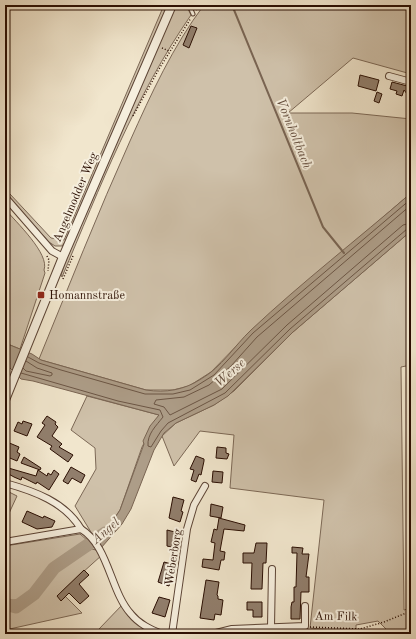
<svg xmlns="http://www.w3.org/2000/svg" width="416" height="639" font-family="'Old Standard TT',serif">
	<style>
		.green { fill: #cfc1aa; stroke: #7c6856 }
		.water { fill: #ad9d88; stroke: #796452 }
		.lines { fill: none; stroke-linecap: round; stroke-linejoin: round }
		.shore { stroke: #6c5645; stroke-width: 1 }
		.stream { stroke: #796452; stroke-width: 2 }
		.river { stroke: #ad9d88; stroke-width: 13 }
		.building { fill: #917e6c; stroke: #2a0e02 }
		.service-casing { stroke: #5c4435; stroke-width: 5 }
		.minor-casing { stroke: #5c4435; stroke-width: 8 }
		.tertiary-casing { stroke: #5c4435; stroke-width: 10 }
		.path { stroke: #2a0e02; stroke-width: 1.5; stroke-dasharray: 1 2; stroke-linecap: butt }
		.service { stroke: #f6efde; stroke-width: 3 }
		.minor { stroke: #f6efde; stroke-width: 6 }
		.tertiary { stroke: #f6efde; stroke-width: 8 }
		.poi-dot { fill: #8f2418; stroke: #f6efde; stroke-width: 1.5 }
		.labels { text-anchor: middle; stroke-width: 4; stroke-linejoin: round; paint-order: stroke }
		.street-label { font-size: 12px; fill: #2a0e02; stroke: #f6efde }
		.poi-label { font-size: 12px; fill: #2a0e02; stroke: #f6efde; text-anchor: start }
		.water-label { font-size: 13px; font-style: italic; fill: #654e3e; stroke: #f6efde }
	</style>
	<rect width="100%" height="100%" fill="#f1e6cd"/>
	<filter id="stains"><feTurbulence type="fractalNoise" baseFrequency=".005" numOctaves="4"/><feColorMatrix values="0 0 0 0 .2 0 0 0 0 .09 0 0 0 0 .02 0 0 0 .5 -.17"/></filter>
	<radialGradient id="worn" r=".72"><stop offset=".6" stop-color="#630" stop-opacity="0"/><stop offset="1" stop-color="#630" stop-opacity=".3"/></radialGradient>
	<g class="green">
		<polygon points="164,5 168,5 66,241 62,246 55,246 49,242 8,196 10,194 51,238 64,240"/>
		<path d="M 175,5 L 186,5 L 191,15 C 135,96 100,187 62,277 L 61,275 L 67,256 Z"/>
		<path d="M 204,5 L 411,5 L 411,74 L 353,58 L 288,113 L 352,113 L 411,119 L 411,193 L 251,331 L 211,372 L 189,386 L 173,390 L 146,390 L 41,360 L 39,359 C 69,286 98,212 130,141 C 151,94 173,46 204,5 Z"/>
		<path d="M 5,209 C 16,222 50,254 44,270 L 45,273 L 20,349 L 5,343 Z"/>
		<polygon points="411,231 411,365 401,367 404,610 411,608 411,634 391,634 378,621 356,625 356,632 310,628 324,500 230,488 234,435 200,431 174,466 162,436 176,423 214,405 234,391 293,332"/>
		<polygon points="87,396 159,415 142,447 120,510 110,525 94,537 75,506 96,469 95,448 71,430"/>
		<polygon points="5,490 17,496 5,522"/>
		<path d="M 80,534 L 87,540 C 76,548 61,555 51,565 C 39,577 27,609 5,598 L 5,546 Z"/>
		<polygon points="92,549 100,551 102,555 61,592 82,613 5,630 5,604 16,607 34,594 54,568"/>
		<polygon points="124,603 131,614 162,634 104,634 99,629"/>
	</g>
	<path class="water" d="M 411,193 L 411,231 L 293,332 L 228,396 L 214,405 L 176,423 L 164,433 L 154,450 L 131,509 L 122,524 L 101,548 L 94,537 L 110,525 L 120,510 L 144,444 L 143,441 L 150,426 L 159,415 L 33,381 L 21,379 L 10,368 L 5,366 L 5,343 L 32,354 L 41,360 L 146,390 C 166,393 184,390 201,379 C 222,367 234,346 251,330 C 302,282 358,239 411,193 Z"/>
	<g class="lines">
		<g class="shore">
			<polyline points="411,205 257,337 231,366 209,385 184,397 156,400 154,404 164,407 170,415 222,389 287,325 403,225 411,223"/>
			<polyline points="28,357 39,363 61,370 145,394 173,394 190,390 214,375 253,333 411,199"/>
			<polyline points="23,368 26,371 50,376 52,375 52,373 37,368 26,361"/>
			<path d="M 21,373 L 118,401 L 160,410 L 163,417 C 156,426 147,434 148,446 L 151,447 L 161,431 L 168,423 L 225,393 L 290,329 L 407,229 L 411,228"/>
		</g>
		<polyline class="stream" points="232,5 323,227 344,253"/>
		<polyline class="river" points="5,604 16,607 34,594 54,568 105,533"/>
	</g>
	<g class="building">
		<polygon points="191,26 197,28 189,48 183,45"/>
		<polygon points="360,75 379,80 376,91 358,86"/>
		<polygon points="392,82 411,87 411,99 404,90 402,96 396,94 397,91 390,89"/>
		<polygon points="377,92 382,94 379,103 374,101"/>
		<polygon points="47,416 56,422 55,424 58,427 52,436 62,444 59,447 73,455 68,462 50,449 52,446 37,437 45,425 42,423"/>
		<polygon points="23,421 32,424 27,436 14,431 18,422 22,424"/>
		<polygon points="7,442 19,447 17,452 20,454 17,461 5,456"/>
		<polygon points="217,447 226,448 226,453 229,454 227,459 216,458"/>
		<polygon points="196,456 204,459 204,461 201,475 199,474 196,482 191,480 194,470 190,469"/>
		<polygon points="24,457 41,468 40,470 21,463"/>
		<polygon points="5,467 36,476 38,470 47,476 48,473 51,475 54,470 59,474 49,490 37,482 36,484 22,477 21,480 14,477 5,472"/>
		<polygon points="71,467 85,475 81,483 72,478 68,484 63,481"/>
		<polygon points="213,471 223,472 222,483 212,482"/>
		<polygon points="173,497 184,500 181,511 183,512 180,522 169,518"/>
		<polygon points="211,504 223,507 221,518 210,516"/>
		<polygon points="27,511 43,518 44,516 55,521 52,527 37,529 22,522"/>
		<polygon points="219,518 245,525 244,531 224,529 220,551 225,552 224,560 221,560 219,570 202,567 203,559 213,560 215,543 211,542 214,529 217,530"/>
		<polygon points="167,530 179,533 175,548 167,546"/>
		<polygon points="256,543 267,543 266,563 263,563 262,589 251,589 252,563 243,563 243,553 254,553"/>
		<polygon points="292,547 303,548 302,554 309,554 306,577 309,577 309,592 301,592 300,619 291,619 291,607 292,602 294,602 294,587 296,587 297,553 292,553"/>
		<polygon points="164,562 175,565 169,586 158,582"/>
		<polygon points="84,570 89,575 79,584 89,596 80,604 69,593 61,601 57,596"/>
		<polygon points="206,580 219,582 217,595 218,596 218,599 223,600 221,615 215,614 214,620 200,618"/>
		<polygon points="159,597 170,600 165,617 152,613"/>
		<polygon points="247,602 262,602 262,617 253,617 253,610 247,610"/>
	</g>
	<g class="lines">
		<g class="service-casing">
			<polyline id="service" points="189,5 193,14"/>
		</g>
		<g class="minor-casing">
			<g id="minor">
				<polyline points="389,76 411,82"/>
				<polyline points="5,197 52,251 63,257"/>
				<path d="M 5,483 C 34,491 65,502 81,529"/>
				<path d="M 5,542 L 81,529 C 109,546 110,591 131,614 C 139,624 150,629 162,634"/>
				<polyline points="271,627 272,569"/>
				<polyline points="172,634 187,529 194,505 205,486"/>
				<polyline points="212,634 232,629 305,626 305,606"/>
			</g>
		</g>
		<g class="tertiary-casing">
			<polyline id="tertiary" points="5,400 63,257 172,5"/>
		</g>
		<g class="path">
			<polyline points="196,10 200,5"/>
			<polyline points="162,48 169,51"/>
			<polyline points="133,116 159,69 191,18"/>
			<polyline points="47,256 49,260 48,271"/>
			<polyline points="63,279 73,256"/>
			<polyline points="310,627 360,629 384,622 411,611"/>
			<polyline points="360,629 362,634"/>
		</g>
		<use href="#service" class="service"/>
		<use href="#minor" class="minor"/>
		<use href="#tertiary" class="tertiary"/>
	</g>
	<rect class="poi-dot" x="37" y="291" width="8" height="8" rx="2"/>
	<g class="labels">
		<g class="street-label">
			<text transform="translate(75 197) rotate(-67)" y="4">Angelmodder Weg</text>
			<text transform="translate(173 557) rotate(-81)" y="4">Weberborg</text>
			<text transform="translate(336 616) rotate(1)" y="4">Am Filk</text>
		</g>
		<g class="poi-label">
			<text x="49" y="299">Homannstraße</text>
		</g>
		<g class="water-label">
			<text transform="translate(295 133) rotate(68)" y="5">Vornholtbach</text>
			<text transform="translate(229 372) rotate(-41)" y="5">Werse</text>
			<text transform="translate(105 530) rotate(-41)" y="5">Angel</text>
		</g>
	</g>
	<rect width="416" height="639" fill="none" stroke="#f1e6cd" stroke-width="20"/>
	<rect x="6" y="6" width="404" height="627" fill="none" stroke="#2a0e02" stroke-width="2"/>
	<rect x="10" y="10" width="396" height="619" fill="none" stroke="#2a0e02"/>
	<rect width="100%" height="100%" filter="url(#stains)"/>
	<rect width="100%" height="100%" fill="url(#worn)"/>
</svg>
